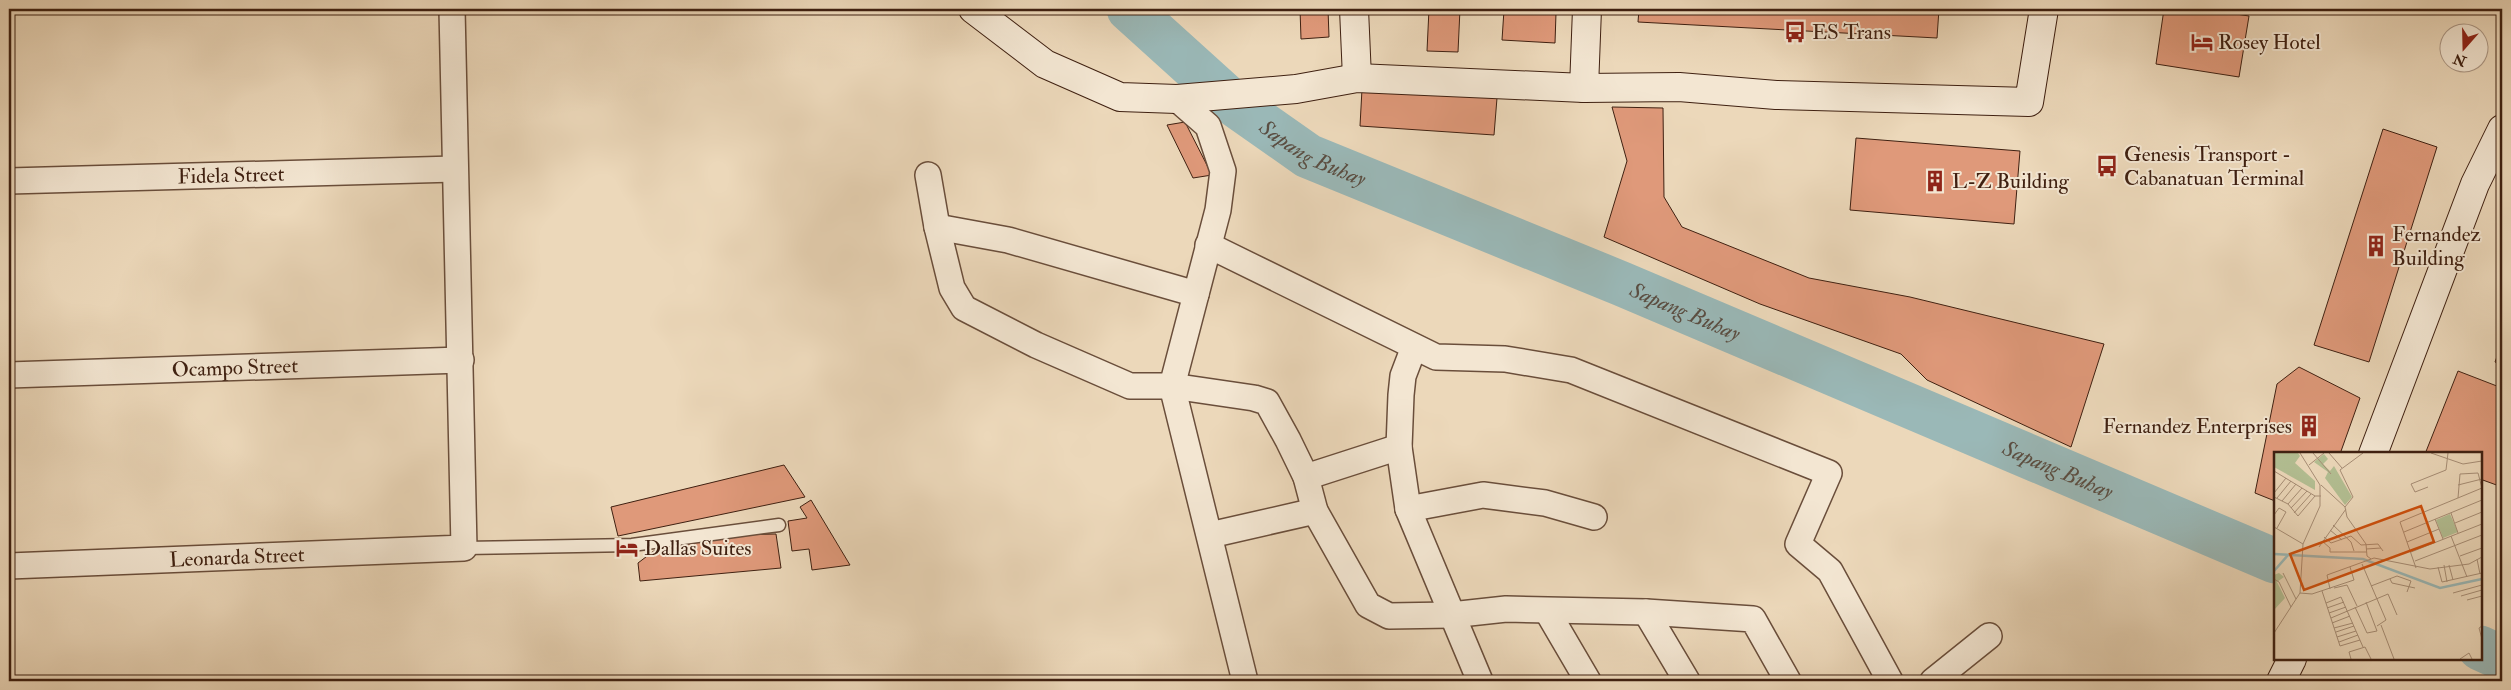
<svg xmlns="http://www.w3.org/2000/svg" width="2511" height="690" font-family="'IM FELL Double Pica',serif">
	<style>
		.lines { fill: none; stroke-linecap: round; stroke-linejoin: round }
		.river { stroke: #9ab8b7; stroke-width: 45 }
		.building { fill: #df997a; stroke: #3f2011 }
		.lane-casing { stroke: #6a4e3b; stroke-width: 15 }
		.street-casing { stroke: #6a4e3b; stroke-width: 28 }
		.secondary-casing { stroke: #3f2011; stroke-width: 30 }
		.lane { stroke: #f3e6d2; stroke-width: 12 }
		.street { stroke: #f3e6d2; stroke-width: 25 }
		.secondary { stroke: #f3e6d2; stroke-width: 28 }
		.labels { text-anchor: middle; stroke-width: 4; stroke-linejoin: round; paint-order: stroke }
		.poi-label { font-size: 21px; fill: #3f2011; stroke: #f3e6d2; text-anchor: start }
		.street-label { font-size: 21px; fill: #3f2011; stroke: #f3e6d2 }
		.water-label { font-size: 22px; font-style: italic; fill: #5a4e43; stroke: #f3e6d2 }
		.inset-river { fill: none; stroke: #9ab8b7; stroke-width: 2.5 }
		.inset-road { fill: none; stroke: #a78e76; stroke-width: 1 }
		.view { fill: #cf500d; fill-opacity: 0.15; stroke: #cf500d; stroke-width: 2.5 }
		.inset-edge { fill: none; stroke: #3f2011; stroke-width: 2.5 }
	</style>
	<rect width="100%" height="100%" fill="#ecd8ba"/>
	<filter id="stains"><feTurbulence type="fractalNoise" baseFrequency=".004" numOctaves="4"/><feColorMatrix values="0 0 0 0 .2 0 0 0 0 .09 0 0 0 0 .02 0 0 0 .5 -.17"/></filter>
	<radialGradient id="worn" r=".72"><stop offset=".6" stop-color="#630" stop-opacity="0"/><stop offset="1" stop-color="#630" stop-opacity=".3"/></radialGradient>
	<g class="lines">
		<g class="river">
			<path id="s1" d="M 1129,9 L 1234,104 L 1308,156 L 1622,284 L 2275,561"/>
			<polyline points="2480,648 2502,658"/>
		</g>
	</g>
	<g class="building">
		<polygon points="1300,9 1328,9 1329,37 1301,39"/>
		<polygon points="1429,9 1460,9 1458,52 1427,51"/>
		<polygon points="1639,9 1939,9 1937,38 1638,22"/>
		<polygon points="2164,9 2204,9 2249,16 2239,77 2156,64"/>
		<polygon points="1504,10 1556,13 1555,43 1502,40"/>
		<polygon points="1362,89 1497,98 1494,135 1360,126"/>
		<polygon points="1612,107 1663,108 1664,197 1682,227 1809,278 1910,297 2104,344 2071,447 1927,380 1901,354 1760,304 1604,237 1627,161"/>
		<polygon points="1185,122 1212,175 1193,178 1167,125"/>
		<polygon points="2383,129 2437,147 2369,362 2314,345"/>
		<polygon points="1856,138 2020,151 2014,224 1850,210"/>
		<polygon points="2502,343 2502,365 2495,362"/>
		<polygon points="2299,367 2360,398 2340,454 2275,454 2275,501 2255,493 2277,384"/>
		<polygon points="2458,371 2502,388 2502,487 2480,479 2480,454 2425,454"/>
		<polygon points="784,465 805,497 618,536 611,507"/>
		<polygon points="811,500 850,565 812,570 809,549 792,551 788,521 807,518 800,507"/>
		<polygon points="776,534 781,568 640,581 638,563 659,547 730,535"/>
	</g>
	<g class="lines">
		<g class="lane-casing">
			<polyline id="lane" points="464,548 632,545 779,525"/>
		</g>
		<g class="street-casing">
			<g id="street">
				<polyline points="1177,99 1208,126 1223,171 1218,210 1172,386 1245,681"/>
				<polyline points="928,175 937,227 952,288 964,308 1036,345 1130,386 1172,386 1254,398 1267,402 1288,440 1306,477 1315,511 1368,605 1389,616 1451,615 1506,609 1646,612 1753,619 1788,681"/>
				<path id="s2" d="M 9,181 L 455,169"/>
				<polyline points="937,227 1008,240 1196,294"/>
				<polyline points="1208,245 1436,357 1505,359 1571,370 1829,473 1798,544 1830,571 1890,681"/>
				<polyline points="1414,347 1403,376 1401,395 1399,447 1408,509 1480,681"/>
				<path id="s3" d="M 9,375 L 461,360"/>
				<polyline points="1306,477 1399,447"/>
				<polyline points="1408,509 1483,495 1545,503 1594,517"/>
				<polyline points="1210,535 1315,511"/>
				<path id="s4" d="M 9,566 L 464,548 L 452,9"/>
				<polyline points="1547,611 1588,681"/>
				<polyline points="1646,612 1687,681"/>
				<polyline points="1933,681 1989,636"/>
			</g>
		</g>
		<g class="secondary-casing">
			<g id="secondary">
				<polyline points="973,9 1045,64 1120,97 1177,99 1296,89 1357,78 1584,88 1679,87 1776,95 2029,102 2044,9"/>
				<polyline points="1354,9 1357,78"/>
				<polyline points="1584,88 1587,9"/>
				<polyline points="2373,454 2475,184 2502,129"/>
				<polyline points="2281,681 2292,659"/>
			</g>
		</g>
		<use href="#lane" class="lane"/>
		<use href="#street" class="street"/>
		<use href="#secondary" class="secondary"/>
	</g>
	<defs>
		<g id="bus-bare" transform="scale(1.725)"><path d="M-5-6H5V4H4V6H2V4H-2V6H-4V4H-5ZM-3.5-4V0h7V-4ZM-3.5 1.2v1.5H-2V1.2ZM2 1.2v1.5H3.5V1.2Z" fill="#8f2418" stroke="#f3e6d2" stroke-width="2.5" paint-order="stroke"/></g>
		<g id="hotel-bare" transform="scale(1.725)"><path d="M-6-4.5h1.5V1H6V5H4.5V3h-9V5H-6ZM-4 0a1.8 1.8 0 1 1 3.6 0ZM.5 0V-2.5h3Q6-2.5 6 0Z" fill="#8f2418" stroke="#f3e6d2" stroke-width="2.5" paint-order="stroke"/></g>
		<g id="building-bare" transform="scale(1.725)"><path d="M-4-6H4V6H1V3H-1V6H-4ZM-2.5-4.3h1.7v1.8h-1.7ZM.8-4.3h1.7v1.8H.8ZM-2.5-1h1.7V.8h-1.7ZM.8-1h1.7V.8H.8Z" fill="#8f2418" stroke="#f3e6d2" stroke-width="2.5" paint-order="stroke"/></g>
	</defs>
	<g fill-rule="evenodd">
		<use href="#bus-bare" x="1795" y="32"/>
		<use href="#hotel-bare" x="2202" y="42"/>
		<use href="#bus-bare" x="2107" y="166"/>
		<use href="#building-bare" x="1935" y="181"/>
		<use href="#building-bare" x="2376" y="246"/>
		<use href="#building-bare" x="2309" y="426"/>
		<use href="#hotel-bare" x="627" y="548"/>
	</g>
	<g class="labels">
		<g class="poi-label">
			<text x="1812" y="39">ES Trans</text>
			<text x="2218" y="49">Rosey Hotel</text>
			<text x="2124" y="161">Genesis Transport -<tspan x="2124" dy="24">Cabanatuan Terminal</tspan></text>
			<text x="1952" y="188">L-Z Building</text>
			<text x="2392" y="241">Fernandez<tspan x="2392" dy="24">Building</tspan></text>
			<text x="2292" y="433" text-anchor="end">Fernandez Enterprises</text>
			<text x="644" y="555">Dallas Suites</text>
		</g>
		<g class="street-label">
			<text dy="7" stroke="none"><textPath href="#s2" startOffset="222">Fidela Street</textPath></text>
			<text dy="7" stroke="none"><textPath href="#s3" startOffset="226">Ocampo Street</textPath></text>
			<text dy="7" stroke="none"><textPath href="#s4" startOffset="228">Leonarda Street</textPath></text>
		</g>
		<g class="water-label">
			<text dy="8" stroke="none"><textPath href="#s1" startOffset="235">Sapang Buhay</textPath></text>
			<text dy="8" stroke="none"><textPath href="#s1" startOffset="640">Sapang Buhay</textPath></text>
			<text dy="8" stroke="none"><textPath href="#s1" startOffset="1045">Sapang Buhay</textPath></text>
		</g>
	</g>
	<g transform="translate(2274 452)">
		<rect width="208" height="208" fill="#ecd8ba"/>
		<path d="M 0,1 L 24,1 L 26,4 L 21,11 L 41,29 L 41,38 L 0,15 ZM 50,2 L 54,7 L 49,12 L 56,19 L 60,14 L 78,45 L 71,53 L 51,26 L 54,20 L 40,10 ZM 176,62 L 184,80 L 169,86 L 162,68 ZM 5,121 L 10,125 L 3,130 L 11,146 L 0,158 L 0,123 Z" fill="#b3bf93"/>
		<path class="inset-river" d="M 0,102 L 89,107 L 166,136 L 208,127M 0,119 L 14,103"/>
		<path class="inset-road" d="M 39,1 L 57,22M 55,1 L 68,16M 157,1 L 189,12 L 208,9M 35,13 L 50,1M 0,19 L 41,44M 47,33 L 71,55 L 73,65 L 92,92 L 93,104 L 97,107M 184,33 L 208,27M 154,35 L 141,40 L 137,32 L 172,18 L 174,1M 0,41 L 12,26M 0,45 L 14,52 L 24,64 L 41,44 L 47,44M 3,46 L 17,29M 184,46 L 186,22 L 204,21 L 208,36M 8,49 L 22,32M 14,52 L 28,36M 71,55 L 79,45 L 66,18 L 89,1M 17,56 L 33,39M 20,61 L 37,42M 177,61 L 184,81M 0,63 L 5,56 L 12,60 L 3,76M 161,67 L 169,87M 181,71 L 208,60M 59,73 L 77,90 L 80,99M 0,75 L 29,92M 56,78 L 68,88M 130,80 L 208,48M 177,84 L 193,125M 50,85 L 57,91 L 77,84 L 87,93 L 104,92 L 109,99M 48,89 L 56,96 L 56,100 L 93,100M 133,90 L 165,77M 45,95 L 72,57M 92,97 L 107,96M 137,100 L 208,72M 186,104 L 208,96M 203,107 L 206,122M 141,109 L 208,83M 88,112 L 112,168 L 103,174M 170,113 L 173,130M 175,113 L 179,128M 164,115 L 168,130 L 208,121M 142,116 L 126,70 L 208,36M 9,121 L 22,147M 0,127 L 5,130 L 17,155M 116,127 L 118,131 L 141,136M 97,134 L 123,124 L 137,129 L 133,140M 60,136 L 73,133 L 83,154M 56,137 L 53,123 L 100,106 L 156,117 L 195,112 L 208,105M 48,139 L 66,194 L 86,188M 26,141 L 38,142 L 80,128 L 76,115M 179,141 L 208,133M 187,144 L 208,138M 193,148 L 208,144M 52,151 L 67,145 L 89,195M 81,155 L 93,181 L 103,179 L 92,150M 53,156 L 70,150M 55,161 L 72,155M 57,166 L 114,142 L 123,163M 58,171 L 76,164M 107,173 L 120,207M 208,174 L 205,176 L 208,187M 60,176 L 79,171M 62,180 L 80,174M 0,181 L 26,141 L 29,92 L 46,54 L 46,33 L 26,1M 63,185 L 82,179M 65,190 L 84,183M 77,207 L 75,200 L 91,195 L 97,207M 186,207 L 195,201 L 198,207"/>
		<path class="view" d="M 147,54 L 160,90 L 30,138 L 16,102 Z"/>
		<rect width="208" height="208" class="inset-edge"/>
	</g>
	<rect width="2511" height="690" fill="none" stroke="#ecd8ba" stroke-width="30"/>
	<rect x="10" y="10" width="2491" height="670" fill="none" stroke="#3f2011" stroke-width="2.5"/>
	<rect x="15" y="15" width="2481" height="660" fill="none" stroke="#3f2011"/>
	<g transform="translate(2464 48) rotate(200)"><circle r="24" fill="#f3e6d2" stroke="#ab9785"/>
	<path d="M0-4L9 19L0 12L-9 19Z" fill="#8f2418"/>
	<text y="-8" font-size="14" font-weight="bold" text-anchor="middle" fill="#3f2011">N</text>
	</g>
	<rect width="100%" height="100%" filter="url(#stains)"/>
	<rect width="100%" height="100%" fill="url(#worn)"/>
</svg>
